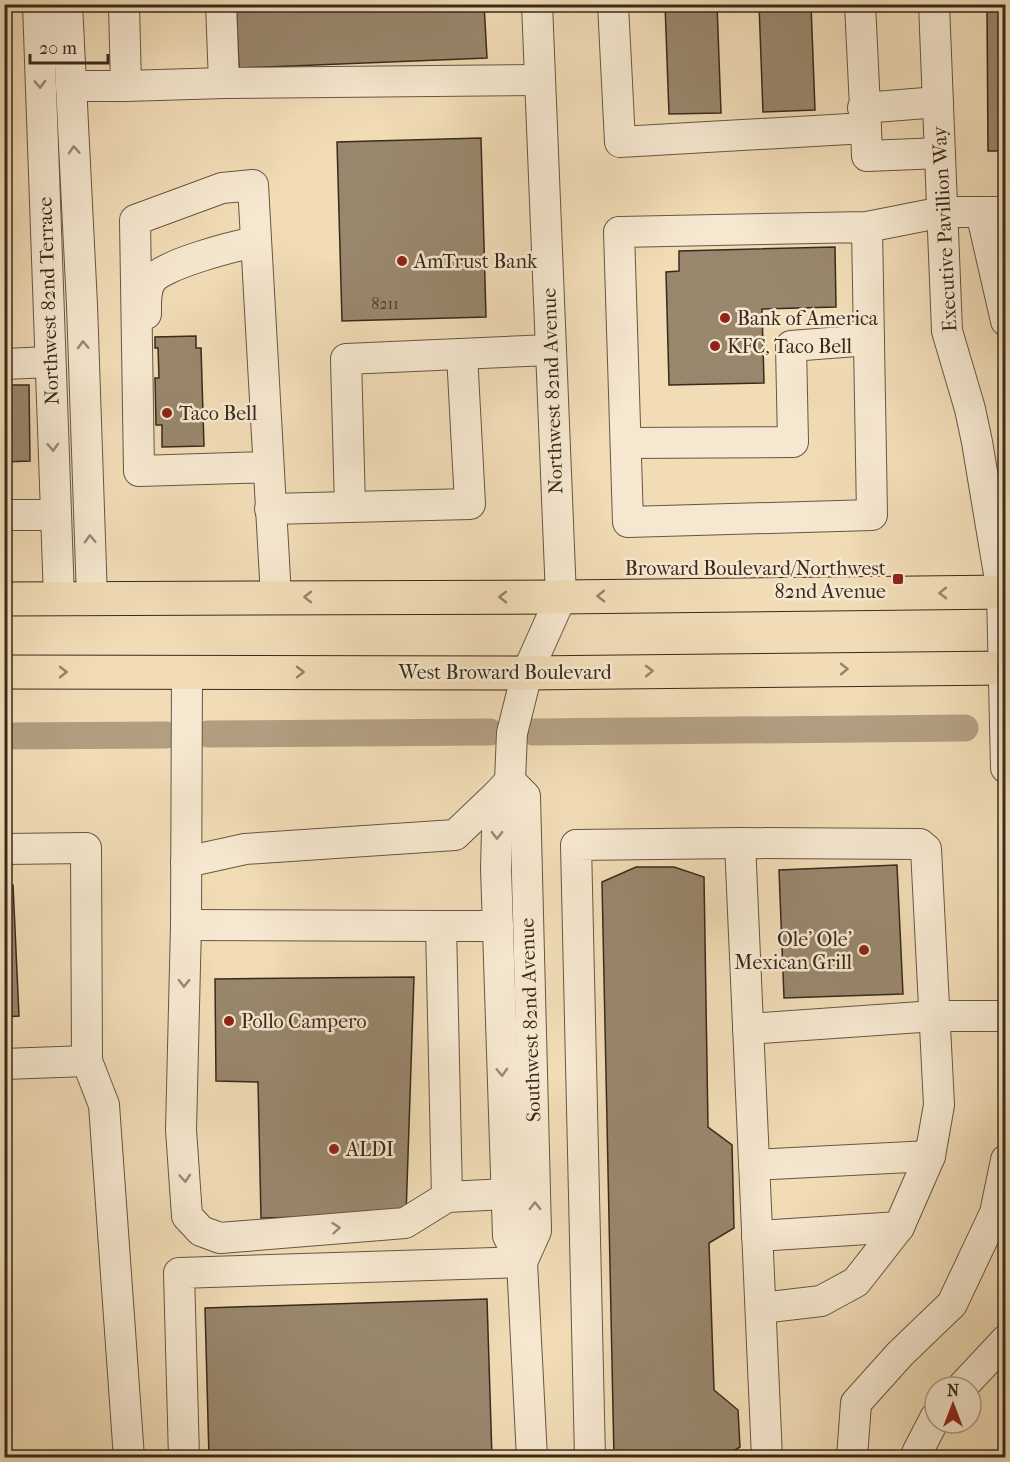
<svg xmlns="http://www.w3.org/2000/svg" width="1010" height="1462" font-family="'IM FELL French Canon',serif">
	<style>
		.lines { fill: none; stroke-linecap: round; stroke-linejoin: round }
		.canal { stroke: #b29f82; stroke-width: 27 }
		.building { fill: #99876d; stroke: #392a1d; stroke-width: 1.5 }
		.minor-casing { stroke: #675643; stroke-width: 32 }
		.major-casing { stroke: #392a1d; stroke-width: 35 }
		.minor { stroke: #f6e8d0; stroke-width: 30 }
		.major { stroke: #f1dcb6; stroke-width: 33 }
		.oneway { stroke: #988976 }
		.oneway2 { stroke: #95836a }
		.poi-dot { fill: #8f2418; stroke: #f6e8d0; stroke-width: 2 }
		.labels { text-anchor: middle; stroke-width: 5; stroke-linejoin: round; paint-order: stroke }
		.number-label { font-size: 16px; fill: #514131 }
		.street-label { font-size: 20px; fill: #392a1d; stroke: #f6e8d0 }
		.poi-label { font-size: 20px; fill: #392a1d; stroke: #f6e8d0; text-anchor: start }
	</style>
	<rect width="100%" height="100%" fill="#f1dcb6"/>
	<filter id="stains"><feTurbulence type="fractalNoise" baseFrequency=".00333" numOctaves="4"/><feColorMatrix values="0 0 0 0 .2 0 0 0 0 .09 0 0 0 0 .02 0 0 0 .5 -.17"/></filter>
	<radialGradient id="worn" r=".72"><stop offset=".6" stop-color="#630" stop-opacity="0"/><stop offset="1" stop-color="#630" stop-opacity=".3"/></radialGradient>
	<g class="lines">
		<g class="canal">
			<polyline points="534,732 965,728"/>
			<polyline points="208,734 490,732"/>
			<polyline points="4,736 166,735"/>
		</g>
	</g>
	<g class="building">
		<polygon points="236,4 484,4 487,58 239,68"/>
		<polygon points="665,4 717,4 721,113 669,114"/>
		<polygon points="759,4 811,4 815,110 763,112"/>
		<polygon points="987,4 1006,4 1006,151 988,151"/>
		<polygon points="481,138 486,317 342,321 337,142"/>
		<polygon points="835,247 836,307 762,309 764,383 669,385 666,272 679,271 679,251"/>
		<polygon points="196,336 196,348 201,348 204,446 162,447 162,425 156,425 155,378 159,378 158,348 155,348 155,337"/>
		<polygon points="4,385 29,385 30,461 4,462"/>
		<polygon points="897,865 903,994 784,998 779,870"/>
		<polygon points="636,867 674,867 704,877 708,1127 732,1145 734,1228 709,1243 714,1390 738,1410 740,1447 722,1458 614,1458 602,882"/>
		<polygon points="4,885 13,885 19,1016 4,1017"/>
		<polygon points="414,977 406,1215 261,1218 258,1082 216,1081 215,979"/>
		<polygon points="487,1299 492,1458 209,1458 205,1308"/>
	</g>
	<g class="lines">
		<g class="minor-casing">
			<g id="minor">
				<polyline points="38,4 59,598"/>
				<polyline points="67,4 82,305 92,598"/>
				<polyline points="124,4 126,86 224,83"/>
				<polyline points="221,4 224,83 539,80"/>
				<polyline points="613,4 620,142 866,128 860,4"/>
				<polyline points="934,4 947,331 970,409 977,442 1002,592 1006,768"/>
				<polyline points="71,86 126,86"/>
				<polyline points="863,108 938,102"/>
				<polyline points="866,128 867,156 940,153"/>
				<polyline points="981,212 1006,321"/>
				<polyline points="867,227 872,515 628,522 619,232 867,227 943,212 1006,212"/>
				<path d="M 146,314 C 146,304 145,290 151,281 C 162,264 235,246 256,242"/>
				<polyline points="4,364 50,362"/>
				<polyline points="626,443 793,442 791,346 869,340"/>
				<polyline points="268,467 139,471 135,220 222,188 253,185 276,597"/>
				<polyline points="350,507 346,359 550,350"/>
				<polyline points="270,509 470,504 462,354"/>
				<polyline points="4,515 56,515"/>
				<polyline points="187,672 186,925 181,1130 187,1216 201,1231 220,1238 405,1223 447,1197 506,1194"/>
				<polyline points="510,781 525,796 536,1231 522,1262"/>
				<polyline points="740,843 767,1458"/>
				<polyline points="4,849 86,848 87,1061 104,1105 129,1458"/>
				<polyline points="186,862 245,849 455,835 498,794"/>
				<polyline points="186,925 441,926 447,1197"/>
				<polyline points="441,926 498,926"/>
				<polyline points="748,1029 935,1016 1006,1016"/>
				<polyline points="4,1064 87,1061"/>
				<polyline points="754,1165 930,1156"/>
				<polyline points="757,1236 899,1227"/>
				<polyline points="962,1387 1006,1340"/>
				<polyline points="184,1458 179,1273 522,1262"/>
				<polyline points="532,1458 522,1262 508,1236 496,868 498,794 510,781 512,733 527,673 561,597 537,4"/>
				<polyline points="590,1458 576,845 740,843 920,844 926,849 939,1105 930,1156 899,1227 856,1282 821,1301 761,1308"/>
				<polyline points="852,1458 856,1403 900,1354 952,1304 995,1213 1006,1160"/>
				<polyline points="917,1458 917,1453 935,1418"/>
			</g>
		</g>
		<g class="major-casing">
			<g id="major">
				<polyline points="4,599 561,597 1006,592"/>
				<polyline points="4,672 527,673 1006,668"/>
			</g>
		</g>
		<use href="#minor" class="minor"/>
		<use href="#major" class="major"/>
	</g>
	<defs><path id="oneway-chevron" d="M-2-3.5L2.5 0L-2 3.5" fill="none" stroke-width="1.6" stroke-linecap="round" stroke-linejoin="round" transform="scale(1.5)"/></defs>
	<g class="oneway">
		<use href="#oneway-chevron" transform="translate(40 84) rotate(88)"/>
		<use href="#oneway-chevron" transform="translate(74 150) rotate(-93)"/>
		<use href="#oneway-chevron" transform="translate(83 345) rotate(-92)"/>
		<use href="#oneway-chevron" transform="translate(53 447) rotate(88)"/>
		<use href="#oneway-chevron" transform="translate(90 539) rotate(-92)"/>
		<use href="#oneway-chevron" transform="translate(497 835) rotate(91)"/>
		<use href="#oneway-chevron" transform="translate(184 983) rotate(91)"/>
		<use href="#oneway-chevron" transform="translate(502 1072) rotate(88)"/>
		<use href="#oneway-chevron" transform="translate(185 1178) rotate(86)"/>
		<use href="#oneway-chevron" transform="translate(535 1206) rotate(-91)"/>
		<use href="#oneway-chevron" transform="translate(336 1228) rotate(-5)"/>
	</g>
	<g class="oneway2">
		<use href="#oneway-chevron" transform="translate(943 593) rotate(179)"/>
		<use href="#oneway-chevron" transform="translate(601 596) rotate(179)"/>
		<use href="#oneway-chevron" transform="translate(308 597) rotate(180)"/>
		<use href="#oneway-chevron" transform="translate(503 597) rotate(180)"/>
		<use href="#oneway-chevron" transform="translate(844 669) rotate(-1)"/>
		<use href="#oneway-chevron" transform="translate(649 671) rotate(-1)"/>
		<use href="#oneway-chevron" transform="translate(63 672)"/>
		<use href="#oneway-chevron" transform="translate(300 672)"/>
	</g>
	<g class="poi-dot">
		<circle cx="402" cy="261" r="6"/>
		<circle cx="725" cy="318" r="6"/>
		<circle cx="715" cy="346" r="6"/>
		<circle cx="167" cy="413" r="6"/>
		<rect x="892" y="573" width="12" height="12" rx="3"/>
		<circle cx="864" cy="950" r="6"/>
		<circle cx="229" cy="1021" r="6"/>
		<circle cx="334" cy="1149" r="6"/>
	</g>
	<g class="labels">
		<g class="number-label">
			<text x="385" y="309">8211</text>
		</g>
		<g class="street-label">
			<text transform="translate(944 229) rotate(-93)" y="7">Executive Pavillion Way</text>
			<text transform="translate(48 301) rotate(-92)" y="7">Northwest 82nd Terrace</text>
			<text transform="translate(552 391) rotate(-92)" y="7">Northwest 82nd Avenue</text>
			<text x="505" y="679">West Broward Boulevard</text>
			<text transform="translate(530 1020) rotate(-92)" y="7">Southwest 82nd Avenue</text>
		</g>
		<g class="poi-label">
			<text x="414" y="268">AmTrust Bank</text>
			<text x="737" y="325">Bank of America</text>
			<text x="727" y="353">KFC, Taco Bell</text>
			<text x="179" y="420">Taco Bell</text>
			<text x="886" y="575" text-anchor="end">Broward Boulevard/Northwest<tspan x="886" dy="23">82nd Avenue</tspan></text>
			<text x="852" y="946" text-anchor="end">Ole' Ole'<tspan x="852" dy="23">Mexican Grill</tspan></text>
			<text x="241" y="1028">Pollo Campero</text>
			<text x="346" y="1156">ALDI</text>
		</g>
	</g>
	<rect width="1010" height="1462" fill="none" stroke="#f1dcb6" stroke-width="24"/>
	<rect x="6" y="6" width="998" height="1450" fill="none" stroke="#392a1d" stroke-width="3"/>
	<rect x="12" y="12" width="986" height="1438" fill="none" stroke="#392a1d" stroke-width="1.5"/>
	<g transform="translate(953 1405)"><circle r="28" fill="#f6e8d0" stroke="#aa9c88" stroke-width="1.5"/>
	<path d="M0-4.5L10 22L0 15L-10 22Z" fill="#8f2418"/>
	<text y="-9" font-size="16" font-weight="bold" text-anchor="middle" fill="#392a1d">N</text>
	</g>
	<path d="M30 54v9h78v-9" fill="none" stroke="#392a1d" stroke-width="3"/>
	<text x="39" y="54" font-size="18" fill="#392a1d" stroke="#f6e8d0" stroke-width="4.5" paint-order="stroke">20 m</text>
	<rect width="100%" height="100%" filter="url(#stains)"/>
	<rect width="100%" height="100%" fill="url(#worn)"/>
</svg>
